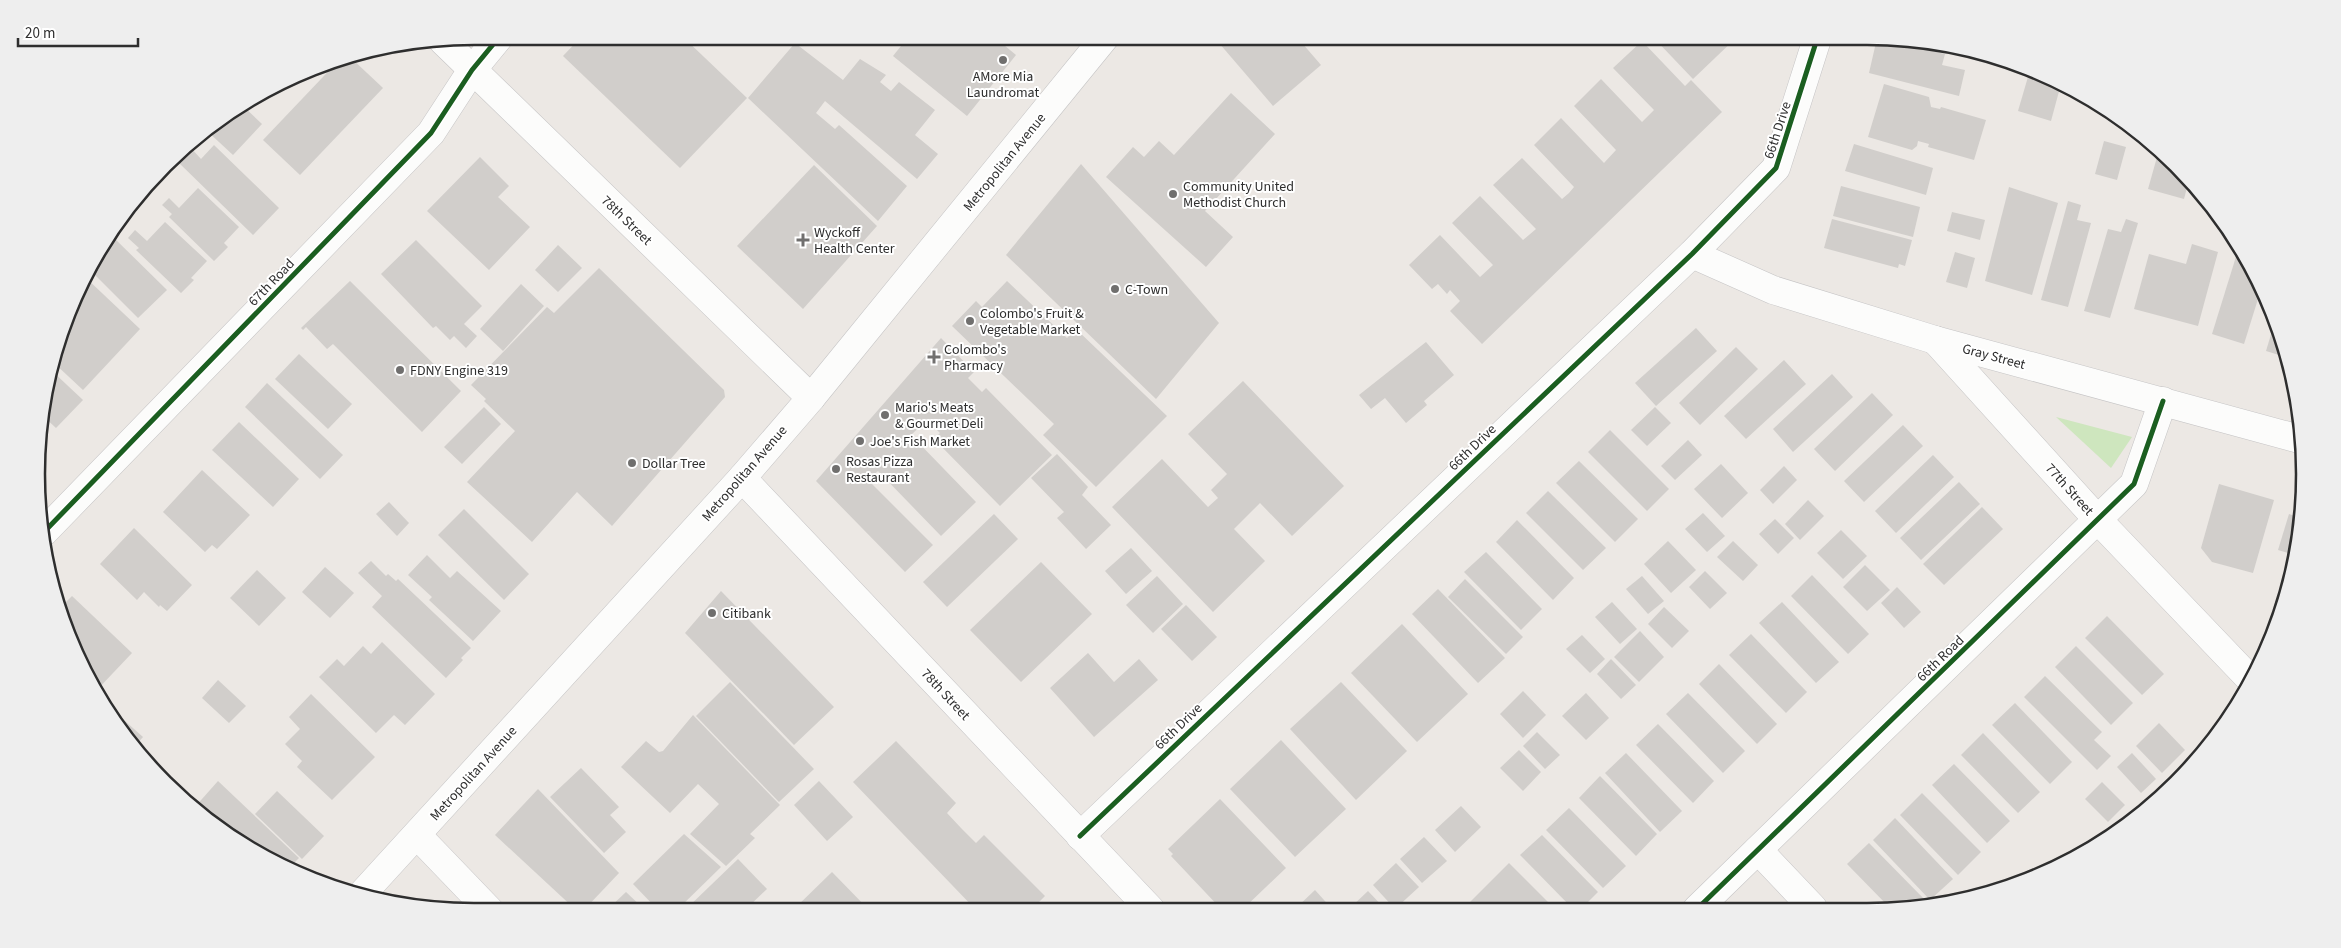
<svg xmlns="http://www.w3.org/2000/svg" width="2341" height="948" font-family="'Source Sans 3',sans-serif">
	<style>
		.green { fill: #cee6be }
		.building { fill: #d1cecb }
		.lines { fill: none; stroke-linecap: round; stroke-linejoin: round }
		.street-casing { stroke: #c5c4c5; stroke-width: 29 }
		.secondary-casing { stroke: #c5c4c5; stroke-width: 29 }
		.street { stroke: #fcfcfb; stroke-width: 28 }
		.secondary { stroke: #fcfcfb; stroke-width: 28 }
		.cycleway-casing { stroke: #fff; stroke-width: 8 }
		.cycleway { stroke: #1b5e20; stroke-width: 5 }
		.poi-dot { fill: #706f6e; stroke: #fff; stroke-width: 2 }
		.labels { text-anchor: middle; stroke-width: 4; stroke-linejoin: round; paint-order: stroke }
		.poi-label { font-size: 14px; fill: #2e2e2e; stroke: #fff; text-anchor: start }
		.street-label { font-size: 14px; fill: #2e2e2e; stroke: #fff }
		.rim { fill: none; stroke: #2e2e2e; stroke-width: 2.5 }
	</style>
	<rect width="100%" height="100%" fill="#ece8e4"/>
	<polygon class="green" points="2056,417 2132,437 2111,468"/>
	<g class="building">
		<polygon points="582,36 682,36 747,98 680,168 563,56"/>
		<polygon points="909,36 993,36 1016,55 967,116 893,56"/>
		<polygon points="1213,36 1296,36 1321,65 1273,106"/>
		<polygon points="1652,36 1738,36 1693,79"/>
		<polygon points="1877,38 1945,54 1942,65 1965,70 1959,96 1869,73"/>
		<polygon points="1642,41 1685,86 1691,80 1722,112 1482,344 1450,311 1460,301 1450,290 1447,294 1438,284 1432,289 1409,265 1440,235 1480,277 1493,265 1452,223 1480,196 1523,240 1536,229 1493,185 1522,158 1562,199 1569,193 1574,187 1534,145 1561,118 1604,163 1616,150 1574,106 1601,79 1642,122 1654,110 1613,68"/>
		<polygon points="795,43 843,80 860,59 886,75 880,82 891,91 899,82 935,110 915,135 938,154 917,179 825,101 816,113 835,129 839,125 907,186 878,221 748,98"/>
		<polygon points="350,57 383,88 300,175 263,140 341,58"/>
		<polygon points="2000,58 2007,59 2014,62 1999,59"/>
		<polygon points="2030,70 2061,84 2051,121 2018,111"/>
		<polygon points="1884,84 1929,97 1931,107 1940,109 1941,107 1986,120 1974,160 1928,147 1929,144 1918,141 1917,146 1912,150 1868,137"/>
		<polygon points="1231,93 1275,134 1205,211 1233,237 1206,267 1106,177 1133,147 1144,157 1159,141 1174,155"/>
		<polygon points="242,105 262,124 233,155 206,130"/>
		<polygon points="2104,141 2126,147 2117,180 2095,174"/>
		<polygon points="1854,144 1933,168 1926,195 1845,171"/>
		<polygon points="214,145 279,208 253,235 178,162 191,148 201,159"/>
		<polygon points="480,157 509,186 498,197 530,227 489,270 427,211"/>
		<polygon points="2157,157 2171,161 2189,180 2184,199 2148,189"/>
		<polygon points="1081,164 1219,323 1156,399 1006,255"/>
		<polygon points="814,165 877,226 803,309 737,246"/>
		<polygon points="1841,186 1920,207 1913,237 1833,216"/>
		<polygon points="2009,187 2058,203 2032,295 1985,281"/>
		<polygon points="198,188 239,227 224,243 228,247 214,261 169,217 172,214 162,205 169,198 179,208"/>
		<polygon points="2068,201 2081,205 2077,220 2091,223 2068,307 2041,300"/>
		<polygon points="1952,212 1985,220 1980,240 1947,231"/>
		<polygon points="1832,219 1912,240 1905,266 1899,264 1898,268 1824,248"/>
		<polygon points="2126,219 2138,223 2110,318 2084,311 2108,229 2121,232"/>
		<polygon points="165,222 207,261 191,278 194,280 181,293 136,250 139,248 128,238 135,230 147,241"/>
		<polygon points="111,235 167,290 138,318 89,269 95,255"/>
		<polygon points="416,240 482,306 464,324 477,336 466,348 454,336 450,340 436,326 433,328 381,274"/>
		<polygon points="2192,244 2218,252 2198,326 2134,309 2149,254 2186,264"/>
		<polygon points="558,245 582,268 558,292 535,270"/>
		<polygon points="2239,247 2262,286 2244,344 2212,334"/>
		<polygon points="1955,252 1975,258 1967,288 1946,282"/>
		<polygon points="599,268 724,390 725,397 612,526 577,492 532,542 467,482 515,431 484,401 486,399 471,385 547,307 554,313"/>
		<polygon points="85,277 140,329 83,390 53,362 60,333"/>
		<polygon points="350,281 461,391 422,432 333,344 327,349 306,327 303,330 301,328"/>
		<polygon points="1007,281 1067,338 1076,329 1167,416 1096,487 1043,435 1054,424 952,326 976,301 982,307"/>
		<polygon points="521,284 544,306 503,351 480,329"/>
		<polygon points="2275,321 2289,358 2266,351"/>
		<polygon points="1696,328 1717,351 1656,406 1635,383"/>
		<polygon points="941,338 974,372 968,378 982,392 986,388 1052,455 1000,506 934,439 940,433 927,420 911,435 976,502 941,536 878,471 868,480 933,545 905,572 816,481"/>
		<polygon points="1426,342 1454,375 1424,401 1427,405 1406,423 1385,398 1371,409 1359,395"/>
		<polygon points="1736,347 1758,369 1700,425 1679,403"/>
		<polygon points="299,354 352,404 328,429 275,379"/>
		<polygon points="1784,360 1806,384 1746,439 1724,416"/>
		<polygon points="51,370 83,400 56,428 41,414"/>
		<polygon points="1832,374 1853,397 1793,452 1773,429"/>
		<polygon points="1243,381 1344,486 1292,536 1260,503 1234,529 1265,561 1213,612 1112,507 1162,459 1208,507 1218,498 1211,490 1227,474 1188,434"/>
		<polygon points="267,383 343,455 320,479 245,407"/>
		<polygon points="1872,393 1893,415 1835,471 1814,449"/>
		<polygon points="484,407 501,424 462,464 444,447"/>
		<polygon points="1655,407 1671,423 1647,446 1631,430"/>
		<polygon points="239,422 299,479 273,507 212,450"/>
		<polygon points="1903,425 1923,446 1864,502 1844,481"/>
		<polygon points="1610,430 1669,489 1647,511 1588,452"/>
		<polygon points="1688,440 1702,455 1675,480 1661,466"/>
		<polygon points="1057,454 1088,487 1082,495 1111,525 1086,549 1057,518 1064,512 1031,478"/>
		<polygon points="1933,455 1954,477 1896,533 1875,511"/>
		<polygon points="1579,461 1638,519 1615,542 1556,483"/>
		<polygon points="1721,464 1748,493 1722,518 1694,489"/>
		<polygon points="1784,466 1797,480 1773,504 1760,490"/>
		<polygon points="202,470 250,515 217,549 212,545 205,552 163,512"/>
		<polygon points="1959,482 1980,504 1921,560 1900,538"/>
		<polygon points="2219,484 2274,500 2253,573 2212,562 2201,548"/>
		<polygon points="1548,491 1606,548 1583,570 1526,513"/>
		<polygon points="1808,500 1824,516 1800,540 1785,524"/>
		<polygon points="389,502 409,523 397,536 376,514"/>
		<polygon points="1982,507 2003,529 1944,585 1923,564"/>
		<polygon points="464,509 529,574 504,600 438,535"/>
		<polygon points="1703,513 1725,536 1707,552 1685,529"/>
		<polygon points="994,514 1018,539 947,607 923,582"/>
		<polygon points="2289,514 2301,518 2301,531 2295,555 2278,550"/>
		<polygon points="1775,519 1794,538 1778,554 1759,534"/>
		<polygon points="1517,520 1574,578 1553,600 1496,542"/>
		<polygon points="134,528 192,585 167,611 160,605 159,607 144,592 137,600 100,564"/>
		<polygon points="1841,530 1867,556 1843,579 1817,553"/>
		<polygon points="1668,541 1696,570 1671,593 1644,564"/>
		<polygon points="1733,541 1758,565 1743,581 1717,557"/>
		<polygon points="1131,548 1152,571 1126,594 1105,571"/>
		<polygon points="1486,552 1542,609 1521,630 1464,572"/>
		<polygon points="427,555 450,578 457,571 501,611 473,641 429,600 432,597 408,575"/>
		<polygon points="371,561 386,576 388,574 396,581 398,579 471,648 461,658 463,660 446,678 372,607 382,596 358,573"/>
		<polygon points="1041,562 1092,614 1021,682 970,630"/>
		<polygon points="1865,565 1890,590 1867,611 1843,587"/>
		<polygon points="325,567 354,593 330,618 302,592"/>
		<polygon points="257,570 286,598 259,626 230,598"/>
		<polygon points="1705,571 1727,593 1710,609 1689,587"/>
		<polygon points="1812,575 1869,634 1848,654 1791,596"/>
		<polygon points="1157,576 1183,604 1153,633 1126,605"/>
		<polygon points="1642,576 1664,601 1648,614 1626,589"/>
		<polygon points="1465,579 1523,637 1506,654 1448,597"/>
		<polygon points="1897,587 1921,612 1904,628 1881,603"/>
		<polygon points="1438,589 1505,658 1478,683 1412,614"/>
		<polygon points="721,591 834,707 794,745 685,633"/>
		<polygon points="72,596 132,653 95,692 62,606"/>
		<polygon points="1612,602 1637,629 1620,644 1595,617"/>
		<polygon points="1782,602 1839,662 1816,683 1759,623"/>
		<polygon points="1186,605 1217,637 1192,661 1161,629"/>
		<polygon points="1664,607 1689,631 1672,648 1648,624"/>
		<polygon points="2107,616 2164,674 2142,695 2085,638"/>
		<polygon points="1402,624 1468,694 1417,742 1351,673"/>
		<polygon points="1640,631 1664,657 1639,682 1614,657"/>
		<polygon points="1751,634 1807,692 1786,713 1729,655"/>
		<polygon points="1582,635 1605,659 1590,673 1566,649"/>
		<polygon points="382,642 435,694 405,725 394,715 376,733 319,677 337,659 344,666 363,646 371,654"/>
		<polygon points="2076,646 2133,703 2111,725 2055,667"/>
		<polygon points="1088,653 1114,682 1139,659 1158,680 1094,737 1050,688"/>
		<polygon points="1611,659 1636,685 1621,699 1597,674"/>
		<polygon points="1719,664 1777,724 1757,744 1699,684"/>
		<polygon points="2045,676 2102,732 2094,740 2111,756 2097,770 2024,697"/>
		<polygon points="218,680 246,706 229,723 202,698"/>
		<polygon points="730,682 814,769 779,802 696,716"/>
		<polygon points="1341,682 1407,751 1356,800 1290,729"/>
		<polygon points="1523,691 1546,715 1523,738 1500,714"/>
		<polygon points="1586,693 1609,718 1586,740 1562,716"/>
		<polygon points="1688,693 1745,751 1723,773 1666,714"/>
		<polygon points="311,694 375,757 332,800 297,767 302,761 285,744 300,729 289,717"/>
		<polygon points="2015,703 2072,762 2050,784 1992,725"/>
		<polygon points="116,713 143,737 134,747 112,717"/>
		<polygon points="693,715 780,805 750,834 755,838 726,866 690,834 719,804 698,784 670,813 621,767 646,741 659,752 663,751"/>
		<polygon points="2159,723 2185,750 2162,773 2136,746"/>
		<polygon points="1658,724 1714,781 1693,803 1636,745"/>
		<polygon points="1537,732 1560,755 1545,769 1523,746"/>
		<polygon points="1983,733 2040,792 2018,813 1961,755"/>
		<polygon points="1281,740 1346,809 1295,857 1230,789"/>
		<polygon points="896,741 956,803 947,813 961,828 976,843 984,835 1045,896 1031,910 976,910 853,782"/>
		<polygon points="1519,750 1541,772 1523,791 1500,768"/>
		<polygon points="1626,753 1682,811 1660,832 1605,773"/>
		<polygon points="2132,753 2156,779 2141,793 2117,767"/>
		<polygon points="1954,764 2010,821 1987,843 1932,785"/>
		<polygon points="581,768 619,807 610,815 626,832 604,853 550,797"/>
		<polygon points="1600,776 1657,834 1636,856 1579,798"/>
		<polygon points="218,781 299,858 291,866 207,821 194,808"/>
		<polygon points="819,781 853,817 827,841 794,805"/>
		<polygon points="2102,782 2125,805 2108,822 2085,799"/>
		<polygon points="538,789 619,873 583,911 577,911 495,835"/>
		<polygon points="277,791 324,836 302,859 255,814"/>
		<polygon points="1922,793 1981,852 1958,875 1900,815"/>
		<polygon points="1220,799 1286,868 1242,910 1222,910 1171,856 1173,854 1168,849"/>
		<polygon points="1461,806 1481,827 1455,852 1435,830"/>
		<polygon points="1569,808 1626,866 1603,888 1546,830"/>
		<polygon points="1895,818 1953,879 1930,900 1873,840"/>
		<polygon points="2115,823 2119,828 2097,842 2096,842"/>
		<polygon points="684,834 721,867 676,911 659,911 633,884"/>
		<polygon points="1542,835 1598,892 1581,909 1573,909 1520,855"/>
		<polygon points="1424,837 1447,861 1422,883 1400,859"/>
		<polygon points="1869,843 1927,902 1921,908 1890,908 1847,864"/>
		<polygon points="738,859 767,889 744,911 684,911"/>
		<polygon points="1396,863 1419,887 1395,909 1373,885"/>
		<polygon points="1509,863 1555,909 1463,909"/>
		<polygon points="832,872 870,911 792,911"/>
		<polygon points="1315,890 1333,910 1294,910"/>
		<polygon points="1368,891 1385,909 1349,909"/>
		<polygon points="626,892 646,911 606,911"/>
	</g>
	<g class="lines">
		<g class="street-casing">
			<g id="street">
				<polyline points="443,41 811,398"/>
				<polyline points="1692,254 1773,290 1935,340 2303,440"/>
				<polyline points="1935,340 2098,520 2250,679"/>
				<polyline points="742,478 1151,910"/>
				<polyline points="44,532 431,133 472,70 500,36"/>
				<polyline points="417,835 491,912"/>
				<polyline points="1080,836 1692,254 1776,168 1818,36"/>
				<polyline points="1758,850 1813,908"/>
				<polyline points="1697,909 2134,484 2163,401"/>
			</g>
		</g>
		<g class="secondary-casing">
			<polyline id="secondary" points="363,893 742,478 811,398 1106,36"/>
		</g>
		<use href="#street" class="street"/>
		<use href="#secondary" class="secondary"/>
		<g class="cycleway-casing">
			<g id="cycleway">
				<polyline points="44,532 431,133 472,70 500,36"/>
				<polyline points="1080,836 1692,254 1776,168 1818,36"/>
				<polyline points="1697,909 2134,484 2163,401"/>
			</g>
		</g>
		<use href="#cycleway" class="cycleway"/>
	</g>
	<g class="poi-dot">
		<circle cx="1003" cy="60" r="5"/>
		<circle cx="1173" cy="194" r="5"/>
		<path d="M800.5 232.5h5v5h5v5h-5v5h-5v-5h-5v-5h5z"/>
		<circle cx="1115" cy="289" r="5"/>
		<circle cx="970" cy="321" r="5"/>
		<path d="M931.5 349.5h5v5h5v5h-5v5h-5v-5h-5v-5h5z"/>
		<circle cx="400" cy="370" r="5"/>
		<circle cx="885" cy="415" r="5"/>
		<circle cx="860" cy="441" r="5"/>
		<circle cx="632" cy="463" r="5"/>
		<circle cx="836" cy="469" r="5"/>
		<circle cx="712" cy="613" r="5"/>
	</g>
	<g class="labels">
		<g class="poi-label">
			<text x="1003" y="81" text-anchor="middle">AMore Mia<tspan x="1003" dy="16">Laundromat</tspan></text>
			<text x="1183" y="191">Community United<tspan x="1183" dy="16">Methodist Church</tspan></text>
			<text x="814" y="237">Wyckoff<tspan x="814" dy="16">Health Center</tspan></text>
			<text x="1125" y="294">C-Town</text>
			<text x="980" y="318">Colombo's Fruit &amp;<tspan x="980" dy="16">Vegetable Market</tspan></text>
			<text x="944" y="354">Colombo's<tspan x="944" dy="16">Pharmacy</tspan></text>
			<text x="410" y="375">FDNY Engine 319</text>
			<text x="895" y="412">Mario's Meats<tspan x="895" dy="16">&amp; Gourmet Deli</tspan></text>
			<text x="870" y="446">Joe's Fish Market</text>
			<text x="846" y="466">Rosas Pizza<tspan x="846" dy="16">Restaurant</tspan></text>
			<text x="642" y="468">Dollar Tree</text>
			<text x="722" y="618">Citibank</text>
		</g>
		<g class="street-label">
			<text transform="translate(1777 130) rotate(-72)" y="5">66th Drive</text>
			<text transform="translate(1004 162) rotate(-51)" y="5">Metropolitan Avenue</text>
			<text transform="translate(627 220) rotate(44)" y="5">78th Street</text>
			<text transform="translate(271 282) rotate(-46)" y="5">67th Road</text>
			<text transform="translate(1994 356) rotate(15)" y="5">Gray Street</text>
			<text transform="translate(1472 447) rotate(-44)" y="5">66th Drive</text>
			<text transform="translate(744 473) rotate(-49)" y="5">Metropolitan Avenue</text>
			<text transform="translate(2070 489) rotate(48)" y="5">77th Street</text>
			<text transform="translate(1940 658) rotate(-44)" y="5">66th Road</text>
			<text transform="translate(946 694) rotate(47)" y="5">78th Street</text>
			<text transform="translate(1178 726) rotate(-44)" y="5">66th Drive</text>
			<text transform="translate(473 773) rotate(-48)" y="5">Metropolitan Avenue</text>
		</g>
	</g>
	<path d="M0 0H2341V948H0ZM474 45H1867A429 429 0 0 1 2296 474V474A429 429 0 0 1 1867 903H474A429 429 0 0 1 45 474V474A429 429 0 0 1 474 45Z" fill="#eee" fill-rule="evenodd"/>
	<path class="rim" d="M474 45H1867A429 429 0 0 1 2296 474V474A429 429 0 0 1 1867 903H474A429 429 0 0 1 45 474V474A429 429 0 0 1 474 45Z"/>
	<path d="M18 38v8h120v-8" fill="none" stroke="#2e2e2e" stroke-width="2.5"/>
	<text x="25" y="38" font-size="15" fill="#2e2e2e" stroke="#ffffff" stroke-width="4" paint-order="stroke">20 m</text>
</svg>
